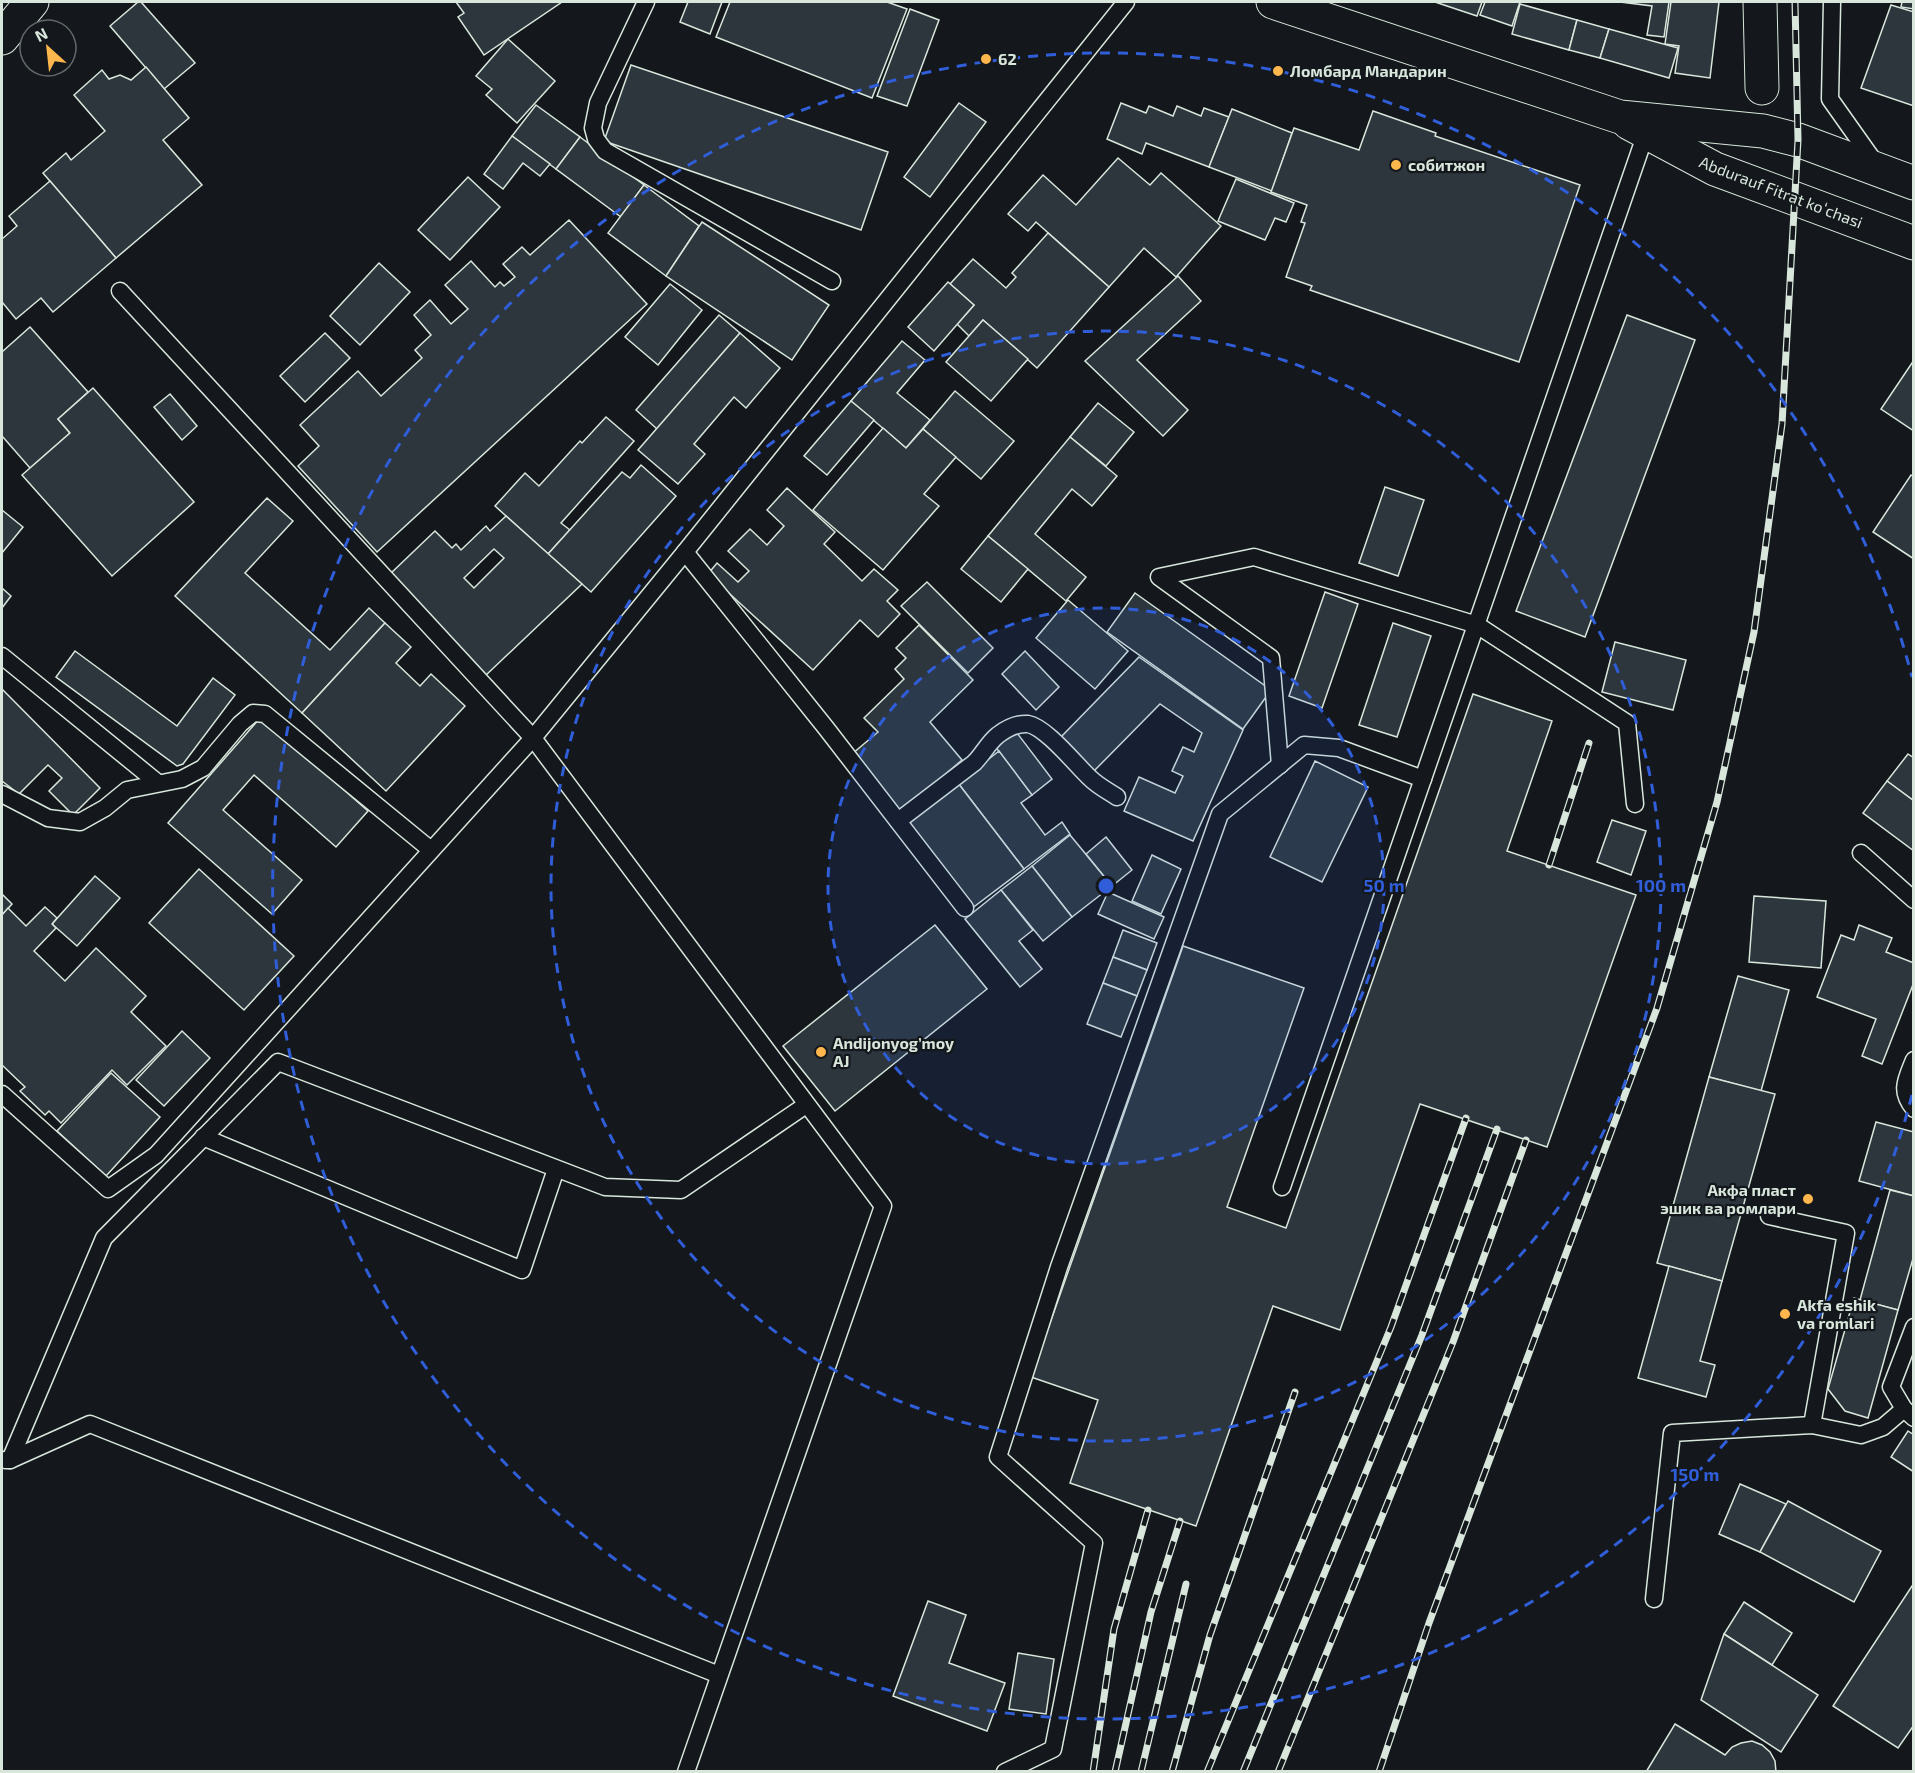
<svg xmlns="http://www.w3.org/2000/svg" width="1915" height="1773" font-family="'Exo 2',sans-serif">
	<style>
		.building { fill: #2c363c; stroke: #d8e6dc; stroke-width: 1.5; fill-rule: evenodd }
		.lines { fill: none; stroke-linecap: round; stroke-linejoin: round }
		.service-casing { stroke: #d8e6dc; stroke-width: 19 }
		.minor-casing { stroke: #d8e6dc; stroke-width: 35 }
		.tertiary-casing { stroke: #d8e6dc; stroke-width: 35 }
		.secondary-casing { stroke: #d8e6dc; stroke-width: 35 }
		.service { stroke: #14181c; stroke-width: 16 }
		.minor { stroke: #14181c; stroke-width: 33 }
		.tertiary { stroke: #14181c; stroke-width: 33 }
		.secondary { stroke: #14181c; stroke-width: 33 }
		.rail-casing { stroke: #d8e6dc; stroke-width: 7 }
		.rail { stroke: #14181c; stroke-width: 4.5; stroke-dasharray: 14; stroke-linecap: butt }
		.ring { fill: none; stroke: #305dd8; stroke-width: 3; stroke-dasharray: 10 8 }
		.poi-dot { fill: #ffb74d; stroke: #14181c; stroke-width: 2 }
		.labels { text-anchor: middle; stroke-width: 4.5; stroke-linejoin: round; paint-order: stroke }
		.poi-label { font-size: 16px; font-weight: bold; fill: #d8e6dc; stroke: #14181c; text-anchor: start }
		.street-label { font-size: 16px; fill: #d8e6dc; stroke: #14181c }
		.centre { fill: #305dd8; stroke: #14181c; stroke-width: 3 }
		.ring-label { font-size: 18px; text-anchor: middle; font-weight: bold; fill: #305dd8; stroke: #14181c; stroke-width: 4.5; stroke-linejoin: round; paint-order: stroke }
	</style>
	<rect width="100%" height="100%" fill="#14181c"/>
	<g class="building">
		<polygon points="138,2 141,2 195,63 164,89 110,26"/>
		<polygon points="456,2 562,2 484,55 458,17 464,13"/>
		<polygon points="688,2 722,2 710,34 680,22"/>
		<polygon points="730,2 887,2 907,9 872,98 716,37"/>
		<polygon points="1435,2 1482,2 1477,16"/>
		<polygon points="1485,2 1520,2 1512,26 1480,15"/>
		<polygon points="1620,2 1669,2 1664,37 1647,35 1652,6"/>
		<polygon points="1671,2 1719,2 1710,78 1675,73 1679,46 1665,44"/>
		<polygon points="1902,2 1914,2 1914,9 1901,7"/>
		<polygon points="1520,4 1577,20 1569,50 1512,34"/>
		<polygon points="1891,5 1914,12 1914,106 1861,88"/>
		<polygon points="910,9 939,20 907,106 877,96"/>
		<polygon points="1577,20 1609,29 1600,58 1569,50"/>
		<polygon points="1609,29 1678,48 1669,78 1600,58"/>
		<polygon points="508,39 555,81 517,123 486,95 492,89 476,76"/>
		<polygon points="631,65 888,152 861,230 604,141"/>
		<polygon points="146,67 189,118 163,140 202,185 116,258 43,173 66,153 71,160 105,131 74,95 102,70 109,79 120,75 131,80"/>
		<polygon points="959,103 986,122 930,197 904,177"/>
		<polygon points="1121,103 1146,113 1149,106 1173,116 1177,106 1201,116 1204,108 1229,117 1209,167 1146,143 1142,154 1107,139"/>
		<polygon points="536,105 580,137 556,169 512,136"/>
		<polygon points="1232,109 1292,133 1272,191 1209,167"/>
		<polygon points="1373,111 1436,133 1435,136 1580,185 1519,362 1310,290 1312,286 1286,277 1305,223 1301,222 1307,205 1271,192 1294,128 1359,150"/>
		<polygon points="512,136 550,164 540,176 523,163 503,189 484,174"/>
		<polygon points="580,137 644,185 621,217 556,169"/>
		<polygon points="1118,158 1150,185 1161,173 1221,226 1176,277 1144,248 1109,287 1036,222 1028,231 1008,214 1043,175 1076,205"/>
		<polygon points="468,177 500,207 450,260 418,230"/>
		<polygon points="1236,179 1294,203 1286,222 1275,218 1265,240 1218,221"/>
		<polygon points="50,181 116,258 53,312 41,298 16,319 2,302 2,239 17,226 9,216"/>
		<polygon points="644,185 699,226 666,276 608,233"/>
		<polygon points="569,220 647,304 377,552 298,466 319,446 300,425 358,371 381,396 422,358 415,350 431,335 414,315 430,300 451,324 468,309 445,285 471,261 495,287 500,282 504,286 515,277 503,264 522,247 530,255"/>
		<polygon points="702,222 829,305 792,360 666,276"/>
		<polygon points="1048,233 1109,287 1037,368 983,320 969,336 957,324 974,305 950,284 973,259 1006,288 1016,277 1012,273"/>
		<polygon points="379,263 410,292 360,345 330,316"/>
		<polygon points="1178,276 1201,301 1137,360 1188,410 1163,436 1085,361"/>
		<polygon points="948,282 974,305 934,351 908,327"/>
		<polygon points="670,284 702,310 658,365 625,337"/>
		<polygon points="719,315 740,333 657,429 636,410"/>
		<polygon points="1627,315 1695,340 1585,637 1516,611"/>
		<polygon points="983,320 1028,359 991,401 946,362"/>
		<polygon points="30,327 88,392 58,419 70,433 30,468 2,436 2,350 3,351"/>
		<polygon points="325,333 350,358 305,402 280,376"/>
		<polygon points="740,333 780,368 746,408 734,397 694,444 705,454 678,484 638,450"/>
		<polygon points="902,341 925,360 897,393 930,420 906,448 851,401"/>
		<polygon points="1914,360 1914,431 1881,409"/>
		<polygon points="93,388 194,502 112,576 22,475 70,433 58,419"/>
		<polygon points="955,391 1014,441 981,479 923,429"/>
		<polygon points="170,394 197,426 182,440 154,407"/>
		<polygon points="851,401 874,420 827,475 804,456"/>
		<polygon points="1098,403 1134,432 1106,466 1070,437"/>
		<polygon points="606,417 634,441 561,523 570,530 548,554 495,506 525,473 539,486 580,441 582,443"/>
		<polygon points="883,428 906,448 923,429 956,457 924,494 939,506 883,570 813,510"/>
		<polygon points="1070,437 1117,476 1092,506 1072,489 1035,534 1086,577 1066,601 988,536"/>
		<polygon points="641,465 676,496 591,592 548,554 622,472 630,478"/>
		<polygon points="1911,475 1914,477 1914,559 1873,532"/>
		<polygon points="1385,487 1424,500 1398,576 1359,563"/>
		<polygon points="787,488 835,532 824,544 862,581 874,569 898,590 887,601 900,614 878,637 860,620 813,670 708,574 717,563 738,582 749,571 728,551 750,529 767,545 784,526 767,510"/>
		<polygon points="267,498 293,521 245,573 330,650 369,608 385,623 302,713 175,596"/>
		<polygon points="2,510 23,527 2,553"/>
		<path d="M 506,516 L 582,584 L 485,676 L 389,575 L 435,531 L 452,548 L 456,544 L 461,550 L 486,526 L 490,531 ZM 494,549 L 504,558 L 474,588 L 464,578 Z"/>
		<polygon points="988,536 1028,569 1001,602 961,569"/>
		<polygon points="927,582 993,648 968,673 901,606"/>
		<polygon points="2,588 11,596 2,608"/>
		<polygon points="1325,592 1358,604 1322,708 1289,696"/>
		<polygon points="1135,593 1271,690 1243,729 1107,632"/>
		<polygon points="1068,600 1128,651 1095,689 1036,638"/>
		<polygon points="385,623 411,647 396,663 420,686 431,674 465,706 386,791 302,713"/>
		<polygon points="1393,623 1431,636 1397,737 1359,725"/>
		<polygon points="919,625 973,680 930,722 962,760 901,812 852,754 878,732 864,718 904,679 895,669 906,658 896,648"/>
		<polygon points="1615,642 1686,660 1673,710 1602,692"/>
		<polygon points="75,651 177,726 213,678 235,695 183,764 177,766 56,677"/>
		<polygon points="1025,651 1059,687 1036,710 1002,674"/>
		<polygon points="1139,657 1243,730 1193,841 1124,811 1139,777 1175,793 1183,776 1172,771 1183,747 1194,752 1202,733 1160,704 1093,772 1059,739"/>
		<polygon points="2,689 100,788 73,815 49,791 62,778 48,765 19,794 2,781"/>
		<polygon points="1473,694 1552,721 1507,851 1636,895 1547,1147 1420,1104 1340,1330 1273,1306 1196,1526 1070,1483 1098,1400 1031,1377 1183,946 1304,988 1227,1207 1286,1228"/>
		<polygon points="261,717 368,811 336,847 254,775 223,810 302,880 272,914 168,823"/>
		<polygon points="1014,729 1052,779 1032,795 994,745"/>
		<polygon points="999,751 1032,795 1021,803 1045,835 1062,822 1070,834 1024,869 958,783"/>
		<polygon points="1908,754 1914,758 1914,801 1887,781"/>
		<polygon points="1315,761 1368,787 1322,882 1270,857"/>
		<polygon points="1887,781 1914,801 1914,851 1863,813"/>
		<polygon points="958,783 1024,869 971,909 905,823"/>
		<polygon points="1612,820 1646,831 1631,875 1597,862"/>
		<polygon points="1070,835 1112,886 1072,917 1032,866"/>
		<polygon points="1106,837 1132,870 1112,886 1086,854"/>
		<polygon points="1152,855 1181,869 1161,914 1132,901"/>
		<polygon points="1032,866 1072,917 1043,941 1001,890"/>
		<polygon points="199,869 294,956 244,1010 149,923"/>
		<polygon points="95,876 120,898 77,946 52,924"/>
		<polygon points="1001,890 1033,930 1019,941 1042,969 1020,987 965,919"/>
		<polygon points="1108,892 1164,917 1154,939 1098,914"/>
		<polygon points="2,894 12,904 2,915"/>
		<polygon points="1754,896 1826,901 1821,968 1749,962"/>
		<polygon points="45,907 57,918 52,924 56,928 34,951 65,981 96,948 146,996 131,1012 166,1046 127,1085 112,1070 61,1123 49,1111 45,1115 20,1091 25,1087 2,1065 2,915 8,908 26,926"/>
		<polygon points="935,925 987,989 835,1111 783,1046"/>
		<polygon points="1859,925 1892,938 1886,952 1914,963 1914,982 1882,1064 1862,1056 1876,1019 1817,997 1841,935 1854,940"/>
		<polygon points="1123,930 1157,943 1147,970 1113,957"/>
		<polygon points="1113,957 1147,970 1137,996 1103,983"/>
		<polygon points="1738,976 1789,990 1761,1091 1709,1077"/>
		<polygon points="1103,983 1137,996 1121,1037 1087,1024"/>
		<polygon points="182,1031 210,1058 164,1106 136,1080"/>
		<polygon points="111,1073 160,1117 106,1176 57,1131"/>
		<polygon points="1709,1077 1775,1094 1722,1281 1657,1263"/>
		<polygon points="1876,1122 1914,1132 1914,1196 1859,1181"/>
		<polygon points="1890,1190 1914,1196 1914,1255 1898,1310 1860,1300"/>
		<polygon points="1669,1266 1722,1281 1700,1361 1715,1365 1706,1397 1638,1378"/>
		<polygon points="1854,1298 1898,1310 1868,1418 1845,1411 1828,1389"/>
		<polygon points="1908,1431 1914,1435 1914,1472 1891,1457"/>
		<polygon points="1740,1484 1786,1504 1760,1552 1719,1534"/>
		<polygon points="1788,1501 1881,1551 1854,1602 1760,1552"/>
		<polygon points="1914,1583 1914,1725 1898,1748 1833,1706"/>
		<polygon points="928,1601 966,1615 949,1663 1005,1683 987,1731 893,1696"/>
		<polygon points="1744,1602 1792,1633 1772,1665 1724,1634"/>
		<polygon points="1724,1634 1818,1695 1781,1752 1701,1700"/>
		<polygon points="1018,1653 1054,1659 1046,1714 1009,1709"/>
		<polygon points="1675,1724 1725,1755 1732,1747 1741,1743 1752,1741 1762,1745 1770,1752 1775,1761 1776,1772 1646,1772"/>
	</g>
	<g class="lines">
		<g class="service-casing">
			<g id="service">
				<polyline points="646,2 598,103 593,128 596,139 605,151 832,281"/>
				<polyline points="1832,2 1830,99 1876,164"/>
				<polyline points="120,291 533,738 883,1206 686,1772"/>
				<polyline points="685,552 826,728 965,908"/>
				<polyline points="2,656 158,783"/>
				<polyline points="1280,765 1271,658 1159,577 1254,557 1477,625 1627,723 1635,804"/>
				<polyline points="2,794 48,818 80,822 105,808 127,790 182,779 203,768 240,724 253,713 265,714 431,850"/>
				<path d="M 898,821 L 974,763 C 983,754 988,743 998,735 C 1006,729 1017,723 1028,724 C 1046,727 1076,765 1090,778 C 1098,786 1108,791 1117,797"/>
				<polyline points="1861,853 1914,900"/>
				<path d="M 1914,1060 C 1906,1080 1899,1091 1914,1109"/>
				<polyline points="2,1094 108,1189 156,1155 533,738 685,552 1126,2"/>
				<polyline points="203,1137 522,1270 556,1169"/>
				<polyline points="1282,1187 1646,133"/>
				<polyline points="1769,1216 1846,1233 1812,1425"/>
				<polyline points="1914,1327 1891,1387 1904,1409 1914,1418"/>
				<polyline points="5,1460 10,1460 90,1424 719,1675"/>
				<polyline points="10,1460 104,1238 278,1062 605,1187 681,1190 806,1105"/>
				<polyline points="1654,1599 1672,1433 1812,1425 1861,1435 1883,1427 1904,1409"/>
				<polyline points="1005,1772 1053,1749 1094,1543 998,1457 1059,1267 1220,814 1304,745 1339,748 1423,779"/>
			</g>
		</g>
		<g class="minor-casing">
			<polyline id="minor" points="1760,2 1762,88"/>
		</g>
		<g class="tertiary-casing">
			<polyline id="tertiary" points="2,38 32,2"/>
		</g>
		<g class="secondary-casing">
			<g id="secondary">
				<polyline points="1273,2 1620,117 1763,131 1798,140 1914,183"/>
				<polyline points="1629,123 1715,169 1914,243"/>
			</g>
		</g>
		<use href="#service" class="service"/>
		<use href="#minor" class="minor"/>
		<use href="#tertiary" class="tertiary"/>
		<use href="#secondary" class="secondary"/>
		<g class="rail-casing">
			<g id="rail">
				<polyline points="1549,865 1589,743"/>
				<polyline points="1093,1772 1114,1629 1148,1510"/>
				<polyline points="1115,1772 1151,1612 1180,1521"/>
				<polyline points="1141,1772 1186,1584"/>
				<polyline points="1172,1772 1210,1635 1295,1392"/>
				<polyline points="1207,1772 1391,1327 1466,1118"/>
				<polyline points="1243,1772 1422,1335 1497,1129"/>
				<polyline points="1278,1772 1453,1342 1526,1140"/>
				<polyline points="1379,1772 1429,1623 1657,1008 1717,802 1754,632 1782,424 1798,140 1795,2"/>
			</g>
		</g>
		<use href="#rail" class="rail"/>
	</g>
	<circle cx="1106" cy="886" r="278" fill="#305dd8" fill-opacity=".12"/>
	<g class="ring">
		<circle cx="1106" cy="886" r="278"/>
		<circle cx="1106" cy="886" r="555"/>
		<path d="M1912 1095A833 833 0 1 1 1912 677"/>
	</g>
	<g class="poi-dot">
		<circle cx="986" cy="59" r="6"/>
		<circle cx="1278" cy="71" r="6"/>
		<circle cx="1396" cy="165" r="6"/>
		<circle cx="821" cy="1052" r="6"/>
		<circle cx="1808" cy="1199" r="6"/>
		<circle cx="1785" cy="1314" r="6"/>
	</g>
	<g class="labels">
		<g class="poi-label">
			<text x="998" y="65">62</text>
			<text x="1290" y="77">Ломбард Мандарин</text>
			<text x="1408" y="171">собитжон</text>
			<text x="833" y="1049">Andijonyog’moy<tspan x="833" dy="18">AJ</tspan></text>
			<text x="1796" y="1196" text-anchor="end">Акфа пласт<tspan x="1796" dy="18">эшик ва ромлари</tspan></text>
			<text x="1797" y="1311">Akfa eshik<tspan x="1797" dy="18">va romlari</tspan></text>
		</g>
		<g class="street-label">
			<text transform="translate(1781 192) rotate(21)" y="6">Abdurauf Fitrat koʻchasi</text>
		</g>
	</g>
	<circle cx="1106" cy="886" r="9" class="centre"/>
	<g class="ring-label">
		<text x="1384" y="892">50 m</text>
		<text x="1661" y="892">100 m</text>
		<text x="1695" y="1481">150 m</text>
	</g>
	<rect width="1915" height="1773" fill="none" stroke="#d8e6dc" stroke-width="6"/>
	<g transform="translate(48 48) rotate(333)"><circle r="28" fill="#14181c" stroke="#626a69" stroke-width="1.5"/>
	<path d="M0-4.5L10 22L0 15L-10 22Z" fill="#ffb74d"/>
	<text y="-9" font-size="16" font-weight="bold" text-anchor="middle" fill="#d8e6dc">N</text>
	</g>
</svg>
